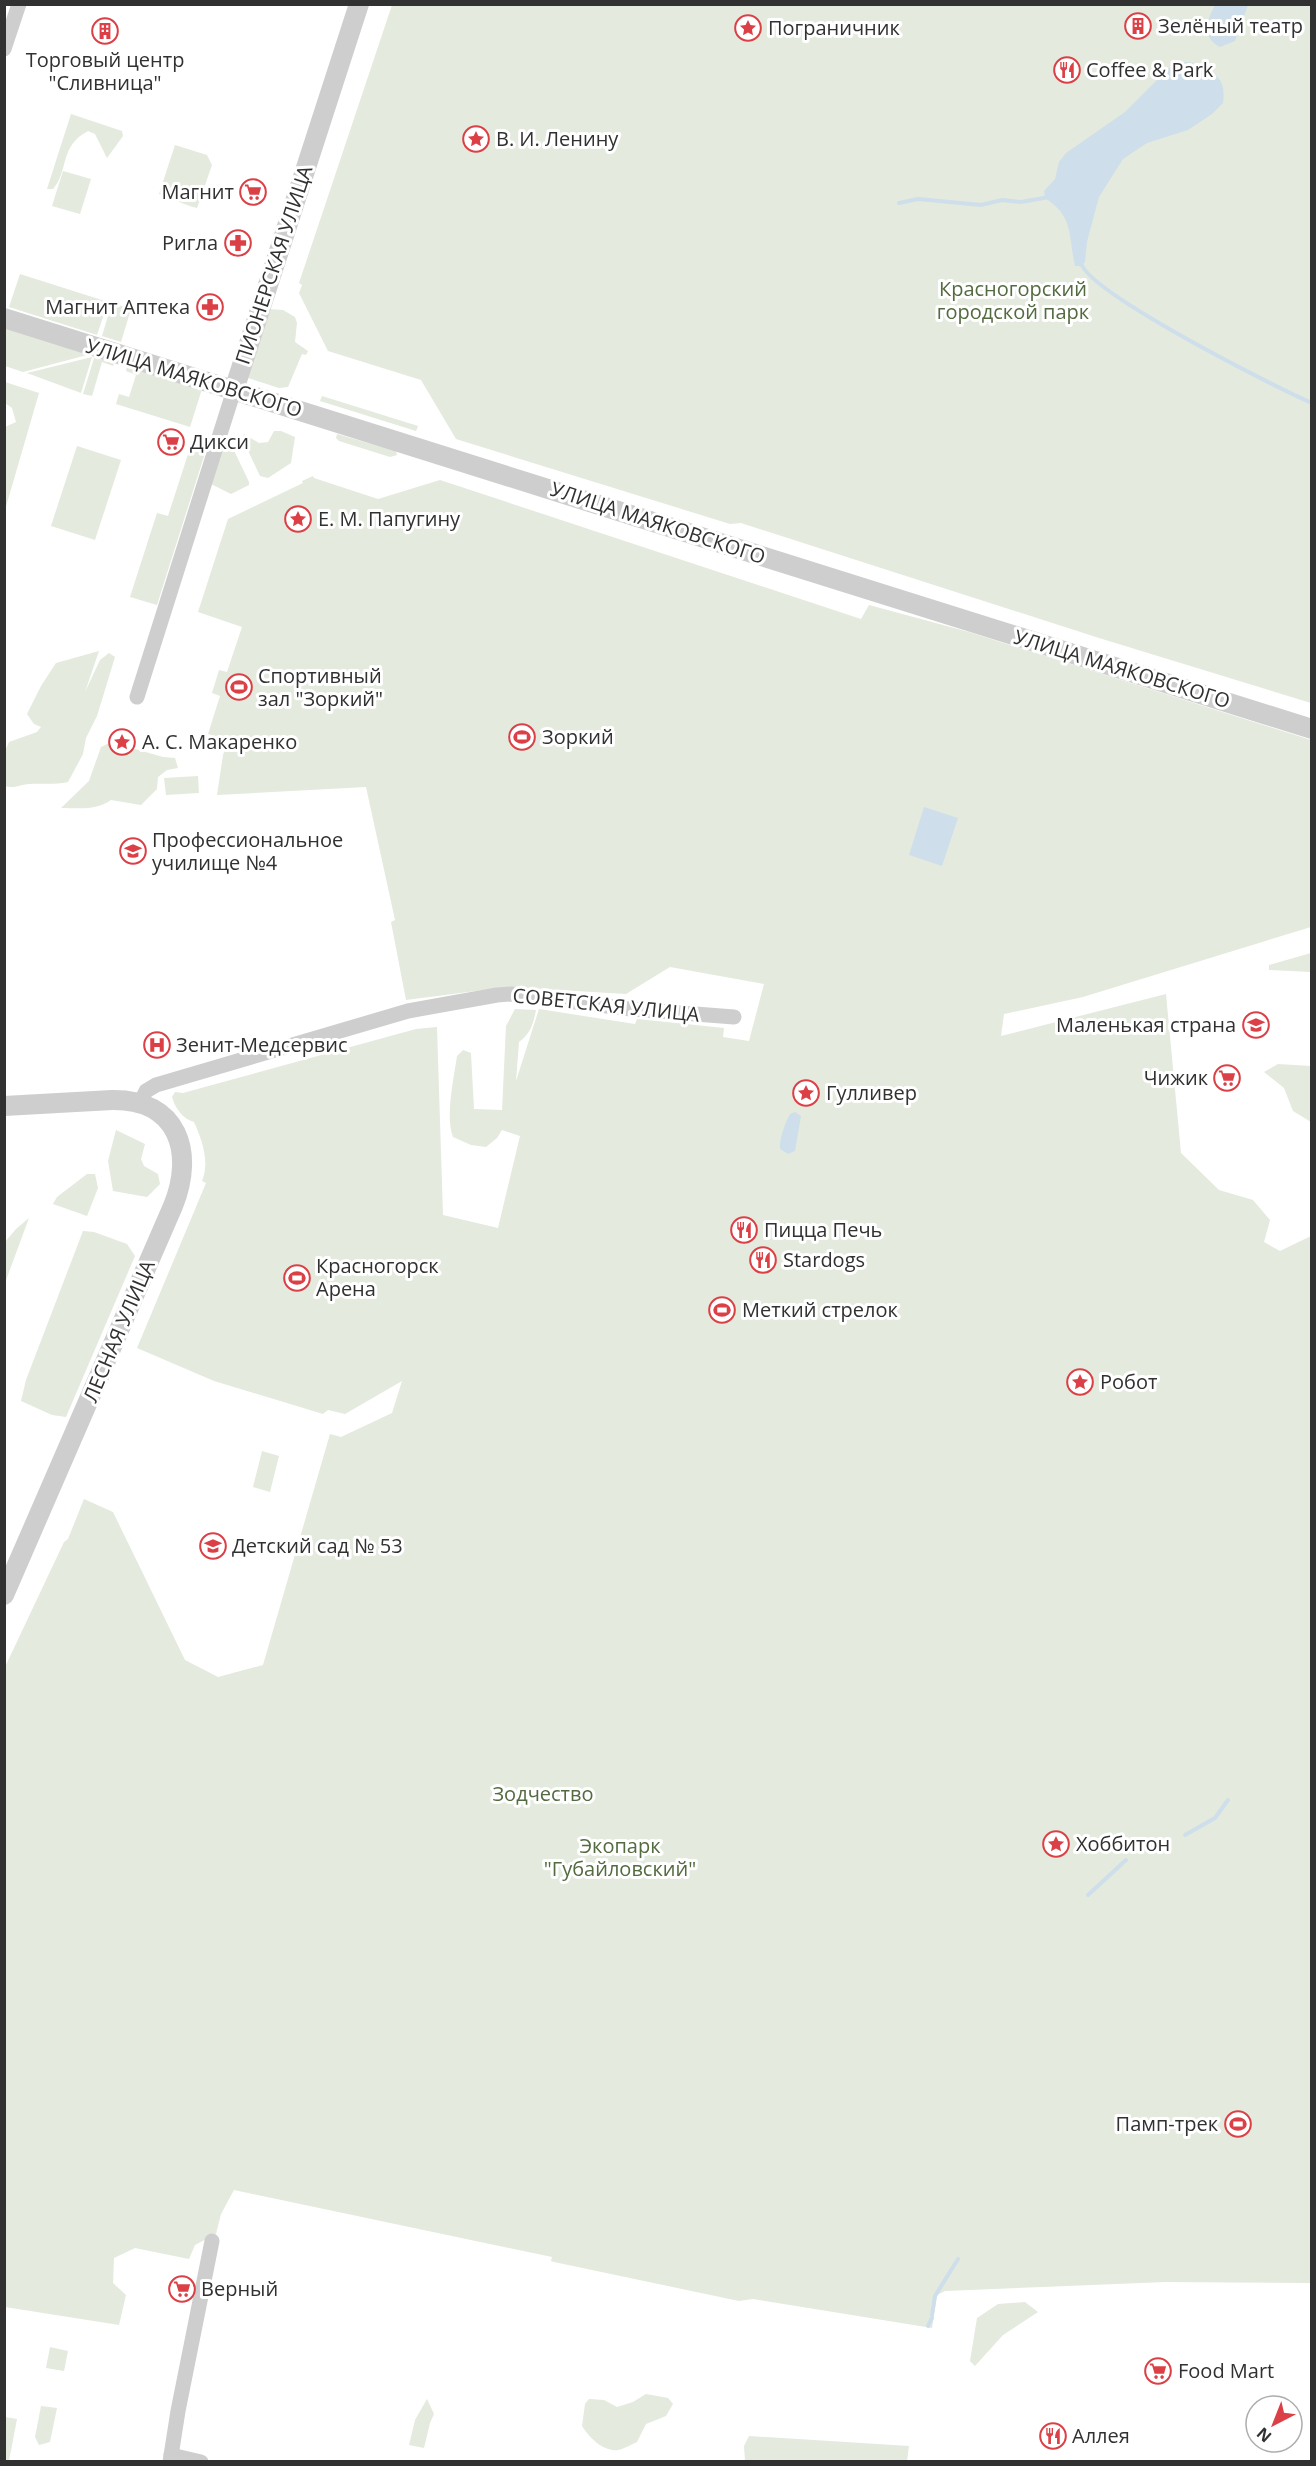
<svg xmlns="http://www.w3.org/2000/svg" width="1316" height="2466" font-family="'Open Sans',sans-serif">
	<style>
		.green { fill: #e4eadd }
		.water { fill: #cedfeb }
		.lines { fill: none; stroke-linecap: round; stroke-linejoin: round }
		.stream { stroke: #cedfeb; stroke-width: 4 }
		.minor { stroke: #cecece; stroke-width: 15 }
		.tertiary { stroke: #cecece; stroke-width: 20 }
		.labels { text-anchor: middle; stroke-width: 6; stroke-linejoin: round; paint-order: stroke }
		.poi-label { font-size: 20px; fill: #313131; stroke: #fff; text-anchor: start }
		.street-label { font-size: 20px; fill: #313131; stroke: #fff }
		.park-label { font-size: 20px; fill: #536b40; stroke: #fff }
	</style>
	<rect width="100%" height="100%" fill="#fff"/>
	<g class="green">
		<polygon points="392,5 1311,5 1311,703 1099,638 741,523 730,524 456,439 421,380 328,351 299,293 302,285 299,283"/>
		<path d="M 71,114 L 122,131 L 123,136 L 107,158 L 95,134 L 88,131 C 59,146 69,171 53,189 L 47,189 Z"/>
		<path d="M 175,145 L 207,155 L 212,165 L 197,208 C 183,205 173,198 159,194 Z"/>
		<polygon points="63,171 91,179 80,214 52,206"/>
		<polygon points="20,274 108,302 97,335 9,307"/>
		<polygon points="112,303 131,309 121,342 102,336"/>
		<polygon points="268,309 283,310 295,317 297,323 295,342 308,351 306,355 302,354 288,387 279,388 245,377"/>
		<polygon points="5,328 91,354 23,372 5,366"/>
		<polygon points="95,355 115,361 113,366 102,362 92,396 83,394"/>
		<polygon points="92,357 81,393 27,373"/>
		<polygon points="127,365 202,389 190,427 116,404 119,394 129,397 136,375 126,371"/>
		<polygon points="5,382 39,393 5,510 5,427 16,422 12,408 5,403"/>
		<polygon points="322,396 418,426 416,431 320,401"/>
		<polygon points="274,431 281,431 295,437 291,463 268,478 260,476 242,438 244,434 259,443 268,442"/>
		<polygon points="337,434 396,451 397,455 390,457 339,441 336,438"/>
		<polygon points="225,440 230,442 249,482 249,485 231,494 211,484"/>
		<polygon points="192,442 206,450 157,605 130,597 157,513 168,516"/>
		<polygon points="77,446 121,460 95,540 51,526"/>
		<path d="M 313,476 L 314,478 L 378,499 L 440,480 L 861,619 L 869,605 L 969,632 L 1311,740 L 1311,927 L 1083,997 L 1004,1014 L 1001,1036 L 1166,994 L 1181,1153 L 1219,1190 L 1253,1200 L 1270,1220 L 1264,1242 L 1280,1251 L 1311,1236 L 1311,2283 L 1165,2282 L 945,2291 L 937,2295 L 932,2328 L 753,2299 L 739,2301 L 554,2262 L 551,2261 L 552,2257 L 234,2190 L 221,2214 L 216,2234 L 195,2245 L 189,2259 L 135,2248 L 114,2258 L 113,2283 L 126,2295 L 119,2325 L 5,2307 L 5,1667 L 64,1542 L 68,1539 L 84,1499 L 113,1512 L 185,1660 L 218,1677 L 263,1665 L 330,1434 L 341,1437 L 392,1413 L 402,1381 L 345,1414 L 328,1410 L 323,1414 L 214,1381 L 137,1348 L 206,1183 L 202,1181 C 210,1162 202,1140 194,1122 C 183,1119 175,1108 172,1097 L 175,1092 L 183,1093 L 416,1029 L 437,1027 L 443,1215 L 498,1228 L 520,1136 L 502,1130 L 497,1138 L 486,1147 L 471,1145 L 453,1137 C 445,1117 454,1077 457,1056 L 463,1050 L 471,1053 L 474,1109 L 502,1110 L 506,1026 L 515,1009 L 536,1010 C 533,1024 531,1033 519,1042 L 516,1081 L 539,1009 L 635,1024 L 637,1019 L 724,1028 L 723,1037 L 749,1041 L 764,984 L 670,967 L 626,994 L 507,987 L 406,1000 L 391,922 L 395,920 L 366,787 L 217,795 L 223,755 L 228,740 L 208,734 L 220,696 L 212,693 L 219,670 L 227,672 L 242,627 L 198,612 L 228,519 L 303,483 L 302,481 Z"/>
		<path d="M 99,651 L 85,692 L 100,660 L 109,653 L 115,657 L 97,716 L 86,738 L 83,754 L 68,782 C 54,785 42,783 29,784 C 19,785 14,789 5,786 L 5,751 L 9,742 L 37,732 L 41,727 L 34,724 L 27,714 L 41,686 L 56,663 Z"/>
		<path d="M 111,742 L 163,757 L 175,758 L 178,768 L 167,770 L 158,777 L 157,789 L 141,805 L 111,800 C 95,811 80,808 61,808 L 89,781 L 101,747 Z"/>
		<polygon points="198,776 199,793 166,795 164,778"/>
		<polygon points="1311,953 1311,972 1269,970 1269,965"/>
		<polygon points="1278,1064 1311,1066 1311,1122 1293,1111 1284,1088 1264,1072"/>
		<polygon points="116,1130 145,1144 141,1159 144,1166 158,1174 160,1184 147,1197 113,1191 108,1161"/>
		<polygon points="87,1174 95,1174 98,1188 87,1216 53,1204 57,1197"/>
		<polygon points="29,1218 5,1283 5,1242 16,1229"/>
		<polygon points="83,1231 94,1232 127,1244 135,1256 66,1417 52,1415 21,1401 26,1380"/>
		<polygon points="262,1451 279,1456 270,1492 253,1487"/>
		<polygon points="1025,2302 1038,2312 1003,2335 975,2366 970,2361 977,2318 998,2304"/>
		<polygon points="50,2347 68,2351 64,2371 46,2368"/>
		<path d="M 646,2394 L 668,2398 L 673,2404 L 666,2416 L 646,2424 L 637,2442 C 632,2444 624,2449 618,2450 C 603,2452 589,2437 582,2426 L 585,2404 L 589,2399 L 604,2400 L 617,2407 L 633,2402 Z"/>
		<polygon points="427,2399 434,2414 430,2423 424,2448 409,2445 415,2420"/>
		<polygon points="41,2406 57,2408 50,2442 39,2445 35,2437"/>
		<polygon points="5,2417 17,2419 9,2461 5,2461"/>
		<polygon points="749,2436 909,2446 907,2461 745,2461 744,2446"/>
	</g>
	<g class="water">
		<path d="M 1215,5 L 1248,5 L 1235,41 L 1220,47 C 1200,36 1207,21 1215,5 Z"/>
		<path d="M 1190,62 C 1212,72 1227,75 1223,103 L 1212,114 L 1188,130 L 1147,143 L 1123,159 L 1099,197 L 1087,242 L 1085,262 L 1081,266 L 1075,266 C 1068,234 1074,217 1045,198 L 1044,191 L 1055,179 L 1059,162 L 1066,153 L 1125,112 L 1168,69 L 1179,63 Z"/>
		<polygon points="924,807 958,818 942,866 909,855"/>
		<path d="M 795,1112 L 801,1116 L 795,1151 L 788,1154 L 780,1149 C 779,1139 785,1123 790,1114 Z"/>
	</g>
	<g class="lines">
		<g class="stream">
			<polyline points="899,203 918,199 981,205 1002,200 1021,202 1049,197"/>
			<path d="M 1081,263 C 1089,293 1275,387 1312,403"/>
			<polyline points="1185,1835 1215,1818 1228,1800"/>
			<polyline points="1138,1850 1169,1843"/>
			<polyline points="1088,1895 1126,1860"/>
			<polyline points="932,2315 935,2296 958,2259"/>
			<polyline points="928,2326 932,2318"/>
		</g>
		<g class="minor">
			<polyline points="4,49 19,4"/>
			<polyline points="137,697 234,390"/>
			<polyline points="140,1103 146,1091 156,1085 408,1011 497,995 511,994 631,1009 734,1017"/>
			<polyline points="171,2455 201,2462"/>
			<polyline points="170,2462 178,2411 212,2241"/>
		</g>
		<g class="tertiary">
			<polyline points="4,318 1312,729"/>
			<polyline points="234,390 359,4"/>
			<path d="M 4,1106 L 112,1100 C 178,1099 195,1152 173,1206 L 4,1595"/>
		</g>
	</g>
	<defs>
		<g id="building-ring" transform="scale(1.35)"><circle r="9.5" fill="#fff" stroke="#dc4047" stroke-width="1.5"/><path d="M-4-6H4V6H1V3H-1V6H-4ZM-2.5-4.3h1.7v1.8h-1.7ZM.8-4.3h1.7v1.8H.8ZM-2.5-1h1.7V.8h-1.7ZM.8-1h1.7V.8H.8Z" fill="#dc4047"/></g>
		<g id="sight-ring" transform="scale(1.35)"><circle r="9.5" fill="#fff" stroke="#dc4047" stroke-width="1.5"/><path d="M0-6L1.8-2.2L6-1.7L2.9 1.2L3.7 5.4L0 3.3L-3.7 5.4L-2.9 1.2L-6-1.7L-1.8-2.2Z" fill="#dc4047"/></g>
		<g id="restaurant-ring" transform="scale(1.35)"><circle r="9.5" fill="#fff" stroke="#dc4047" stroke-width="1.5"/><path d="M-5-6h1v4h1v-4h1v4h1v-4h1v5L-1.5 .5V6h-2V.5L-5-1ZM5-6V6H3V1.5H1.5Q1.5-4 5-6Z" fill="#dc4047"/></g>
		<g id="supermarket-ring" transform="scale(1.35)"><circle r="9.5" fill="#fff" stroke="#dc4047" stroke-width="1.5"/><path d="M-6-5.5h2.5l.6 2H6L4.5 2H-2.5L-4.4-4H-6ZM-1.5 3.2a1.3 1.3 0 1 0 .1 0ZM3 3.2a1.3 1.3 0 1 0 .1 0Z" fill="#dc4047"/></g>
		<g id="pharmacy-ring" transform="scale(1.35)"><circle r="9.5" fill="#fff" stroke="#dc4047" stroke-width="1.5"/><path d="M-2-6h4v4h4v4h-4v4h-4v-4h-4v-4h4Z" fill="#dc4047"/></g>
		<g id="stadium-ring" transform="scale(1.35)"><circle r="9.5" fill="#fff" stroke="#dc4047" stroke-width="1.5"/><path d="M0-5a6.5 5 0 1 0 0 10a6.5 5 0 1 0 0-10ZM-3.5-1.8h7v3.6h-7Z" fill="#dc4047"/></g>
		<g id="university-ring" transform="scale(1.35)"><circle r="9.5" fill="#fff" stroke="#dc4047" stroke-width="1.5"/><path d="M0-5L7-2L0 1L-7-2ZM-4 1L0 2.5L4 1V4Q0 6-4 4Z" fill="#dc4047"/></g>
		<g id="school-ring" transform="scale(1.35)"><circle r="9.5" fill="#fff" stroke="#dc4047" stroke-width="1.5"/><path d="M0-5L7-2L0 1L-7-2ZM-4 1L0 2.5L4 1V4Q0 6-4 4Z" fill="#dc4047"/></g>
		<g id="hospital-ring" transform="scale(1.35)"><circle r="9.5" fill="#fff" stroke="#dc4047" stroke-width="1.5"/><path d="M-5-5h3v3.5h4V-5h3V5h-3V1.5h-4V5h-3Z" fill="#dc4047"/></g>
	</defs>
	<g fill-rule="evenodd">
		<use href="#building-ring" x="1138" y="26"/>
		<use href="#sight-ring" x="748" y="28"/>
		<use href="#building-ring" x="105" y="31"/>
		<use href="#restaurant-ring" x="1067" y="70"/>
		<use href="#sight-ring" x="476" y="139"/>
		<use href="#supermarket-ring" x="253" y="192"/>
		<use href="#pharmacy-ring" x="238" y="243"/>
		<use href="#pharmacy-ring" x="210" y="307"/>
		<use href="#supermarket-ring" x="171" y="442"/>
		<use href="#sight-ring" x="298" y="519"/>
		<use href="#stadium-ring" x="239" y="687"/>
		<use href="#stadium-ring" x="522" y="737"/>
		<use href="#sight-ring" x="122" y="742"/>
		<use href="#university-ring" x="133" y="851"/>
		<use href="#school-ring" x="1256" y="1025"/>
		<use href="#hospital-ring" x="157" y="1045"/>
		<use href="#supermarket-ring" x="1227" y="1078"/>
		<use href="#sight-ring" x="806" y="1093"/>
		<use href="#restaurant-ring" x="744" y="1230"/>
		<use href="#restaurant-ring" x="763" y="1260"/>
		<use href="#stadium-ring" x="297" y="1278"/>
		<use href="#stadium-ring" x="722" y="1310"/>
		<use href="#sight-ring" x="1080" y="1382"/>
		<use href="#school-ring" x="213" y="1546"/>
		<use href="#sight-ring" x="1056" y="1844"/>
		<use href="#stadium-ring" x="1238" y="2124"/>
		<use href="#supermarket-ring" x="182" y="2289"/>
		<use href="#supermarket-ring" x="1158" y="2371"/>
		<use href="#restaurant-ring" x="1053" y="2436"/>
	</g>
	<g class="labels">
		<g class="poi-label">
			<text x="1158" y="33">Зелёный театр</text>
			<text x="768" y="35">Пограничник</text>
			<text x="105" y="67" text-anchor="middle">Торговый центр<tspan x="105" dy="23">"Сливница"</tspan></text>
			<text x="1086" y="77">Coffee &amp; Park</text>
			<text x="496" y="146">В. И. Ленину</text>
			<text x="234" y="199" text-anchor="end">Магнит</text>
			<text x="218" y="250" text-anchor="end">Ригла</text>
			<text x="190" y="314" text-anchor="end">Магнит Аптека</text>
			<text x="190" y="449">Дикси</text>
			<text x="318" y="526">Е. М. Папугину</text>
			<text x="258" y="683">Спортивный<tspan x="258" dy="23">зал "Зоркий"</tspan></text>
			<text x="542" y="744">Зоркий</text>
			<text x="142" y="749">А. С. Макаренко</text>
			<text x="152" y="847">Профессиональное<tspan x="152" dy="23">училище №4</tspan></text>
			<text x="1236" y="1032" text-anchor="end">Маленькая страна</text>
			<text x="176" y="1052">Зенит-Медсервис</text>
			<text x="1208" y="1085" text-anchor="end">Чижик</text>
			<text x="826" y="1100">Гулливер</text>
			<text x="764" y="1237">Пицца Печь</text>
			<text x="783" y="1267">Stardogs</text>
			<text x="316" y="1273">Красногорск<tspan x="316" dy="23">Арена</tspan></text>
			<text x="742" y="1317">Меткий стрелок</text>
			<text x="1100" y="1389">Робот</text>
			<text x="232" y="1553">Детский сад № 53</text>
			<text x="1076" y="1851">Хоббитон</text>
			<text x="1218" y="2131" text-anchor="end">Памп-трек</text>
			<text x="201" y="2296">Верный</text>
			<text x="1178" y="2378">Food Mart</text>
			<text x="1072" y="2443">Аллея</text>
		</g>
		<g class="street-label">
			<text transform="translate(274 265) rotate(-72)" y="7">ПИОНЕРСКАЯ УЛИЦА</text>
			<text transform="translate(194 378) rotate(17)" y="7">УЛИЦА МАЯКОВСКОГО</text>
			<text transform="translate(658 523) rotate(18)" y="7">УЛИЦА МАЯКОВСКОГО</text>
			<text transform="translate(1122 669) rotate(17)" y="7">УЛИЦА МАЯКОВСКОГО</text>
			<text transform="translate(606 1005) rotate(6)" y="7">СОВЕТСКАЯ УЛИЦА</text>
			<text transform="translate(119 1331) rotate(-67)" y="7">ЛЕСНАЯ УЛИЦА</text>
		</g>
		<g class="park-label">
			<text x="1013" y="296">Красногорский<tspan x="1013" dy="23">городской парк</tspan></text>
			<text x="543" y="1801">Зодчество</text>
			<text x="620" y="1853">Экопарк<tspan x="620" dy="23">"Губайловский"</tspan></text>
		</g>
	</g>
	<rect width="1316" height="2466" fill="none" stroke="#313131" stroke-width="12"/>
	<g transform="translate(1274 2424) rotate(222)"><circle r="28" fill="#ffffff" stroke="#adadad" stroke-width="1.5"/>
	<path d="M0-4.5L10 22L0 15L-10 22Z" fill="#dc4047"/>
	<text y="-9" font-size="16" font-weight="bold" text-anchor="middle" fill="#313131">N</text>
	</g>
</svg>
